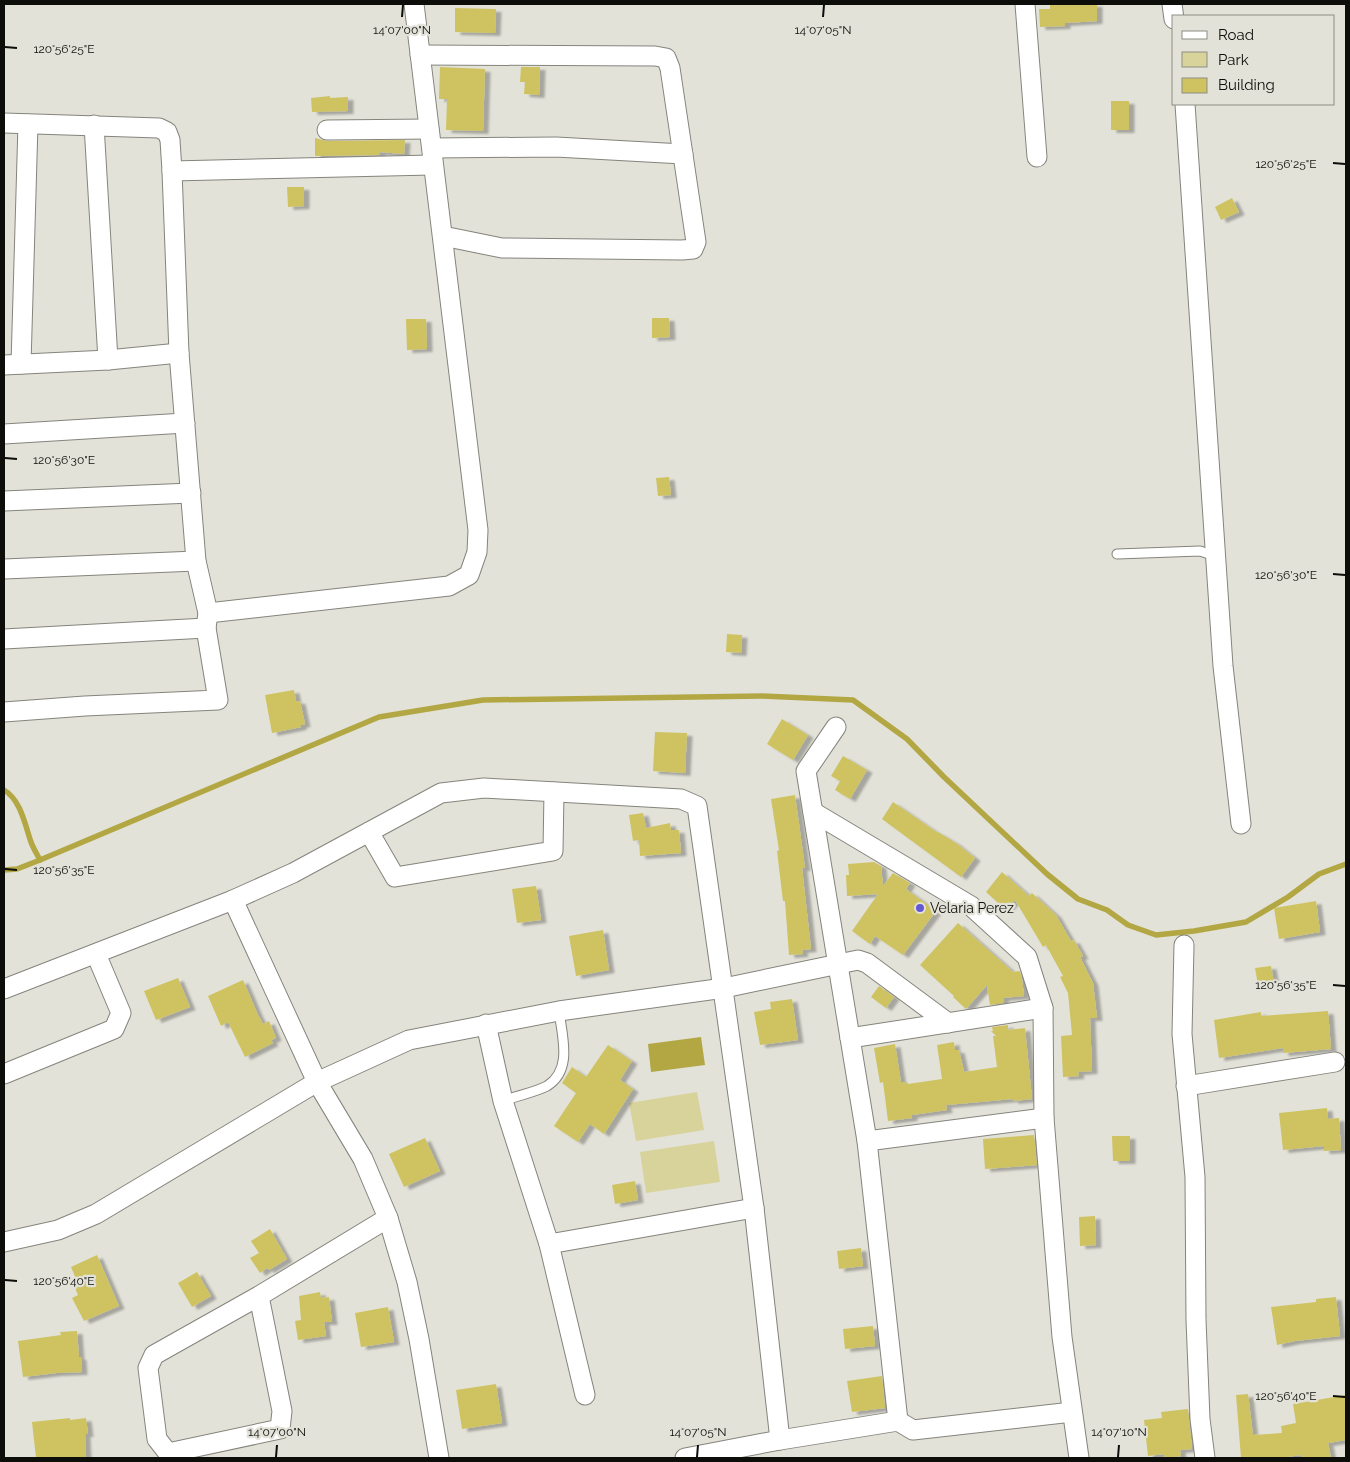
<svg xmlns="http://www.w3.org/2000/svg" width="1350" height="1462" font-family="Raleway,sans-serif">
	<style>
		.green { fill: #d8d39a }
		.forest { fill: #b2a743 }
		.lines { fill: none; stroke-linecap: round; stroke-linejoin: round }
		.stream { stroke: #b2a743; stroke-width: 5.5 }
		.building { fill: #cec360; filter: url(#shadow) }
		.lane-casing { stroke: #85847c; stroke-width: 11 }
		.street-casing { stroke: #85847c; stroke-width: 21 }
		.lane { stroke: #fff; stroke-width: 9 }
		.street { stroke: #fff; stroke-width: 19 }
		.ticks { fill: none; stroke: #0d0d0a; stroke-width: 2 }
		.poi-dot { fill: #6559d3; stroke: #e2e2d9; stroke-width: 2 }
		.labels { text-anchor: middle; stroke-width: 4.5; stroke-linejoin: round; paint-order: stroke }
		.poi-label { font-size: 14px; fill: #0d0d0a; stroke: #e2e2d9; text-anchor: start }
		.ticks-label { font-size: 12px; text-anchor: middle; fill: #0d0d0a; stroke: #e2e2d9; stroke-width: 4.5; stroke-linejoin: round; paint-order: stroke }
	</style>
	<defs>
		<filter id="shadow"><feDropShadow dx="5.5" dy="3" stdDeviation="1" flood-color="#0004"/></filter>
	</defs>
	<rect width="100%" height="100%" fill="#e2e2d9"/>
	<g class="green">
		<polygon points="697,1092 704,1130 636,1141 629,1103"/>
		<polygon points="714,1141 720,1182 646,1193 640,1152"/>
	</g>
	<polygon class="forest" points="701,1037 705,1065 651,1072 648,1044"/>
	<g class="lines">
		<g class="stream">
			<path d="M 4,790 C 21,800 25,825 31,842 C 33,848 37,854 40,860"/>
			<polyline points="4,870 17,869 40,860 379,717 483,700 762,696 853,700 907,739 944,777 1047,874 1078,899 1107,910 1128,925 1156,935 1194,931 1246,922 1288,897 1319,874 1346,864"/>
		</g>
	</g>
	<g class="building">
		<polygon points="1050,4 1097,4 1097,21 1065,23 1065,26 1040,27 1039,9 1050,9"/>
		<polygon points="455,8 496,9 495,33 455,32"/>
		<polygon points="440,67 485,69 483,131 446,130 447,99 439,99"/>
		<polygon points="521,67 540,67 539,95 524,94 525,82 520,82"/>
		<polygon points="330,96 330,98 348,97 348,111 312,112 311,98"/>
		<rect x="1111" y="101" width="18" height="29"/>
		<polygon points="315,138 327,141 405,140 404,154 380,152 380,155 315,156"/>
		<polygon points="287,187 304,187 304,206 288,207"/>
		<polygon points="1232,198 1239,212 1221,220 1215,207"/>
		<polygon points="652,318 669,318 670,337 652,338"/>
		<polygon points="406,319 426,319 427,349 407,350"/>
		<polygon points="669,477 671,495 658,496 656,478"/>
		<polygon points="727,634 742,635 741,653 726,652"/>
		<polygon points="294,690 296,701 300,701 305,724 301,725 301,727 272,733 265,695"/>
		<polygon points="782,719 808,735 793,760 767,744"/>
		<polygon points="655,732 687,733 685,773 653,771"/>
		<polygon points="843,756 867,770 850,799 835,790 840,781 831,776"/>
		<polygon points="795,795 805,868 802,868 811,949 802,950 803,954 789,955 785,901 783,901 777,851 779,850 771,799"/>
		<polygon points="893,802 938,833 938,832 956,843 975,858 961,877 882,819"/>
		<polygon points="643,813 646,828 670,823 671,830 679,830 681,853 640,856 639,840 633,841 629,815"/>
		<polygon points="874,862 881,866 883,886 893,873 910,883 906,889 936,911 903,955 875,936 870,944 852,931 878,894 847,896 846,875 849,875 848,864"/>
		<polygon points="1002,872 1029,896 1032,893 1056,915 1071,941 1074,940 1083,956 1080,957 1093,983 1097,1018 1090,1018 1092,1071 1078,1072 1079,1076 1063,1077 1061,1036 1072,1035 1068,993 1060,977 1063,976 1046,945 1043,947 1015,900 1006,910 986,892"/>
		<polygon points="536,886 541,920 517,923 512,889"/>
		<polygon points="1316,901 1320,932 1279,939 1274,908"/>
		<polygon points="958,923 1013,972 1020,971 1022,979 1024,996 1003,998 1004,1003 990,1005 987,985 966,1009 953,997 954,996 920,965"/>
		<polygon points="603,930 609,970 576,976 569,936"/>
		<polygon points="1271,966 1274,983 1258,985 1255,968"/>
		<polygon points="178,978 190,1007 156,1020 144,991"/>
		<polygon points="243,980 258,1015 263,1024 269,1021 276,1038 271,1040 273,1043 245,1057 228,1022 221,1026 208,996"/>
		<polygon points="879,986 894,997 886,1008 871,997"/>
		<polygon points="792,999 798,1040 760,1045 754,1012 771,1009 770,1002"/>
		<polygon points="1328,1011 1331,1049 1283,1053 1283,1048 1219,1058 1214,1020 1261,1012 1261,1016"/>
		<polygon points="1008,1025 1008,1030 1025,1028 1032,1099 1013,1101 1013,1099 946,1105 947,1110 912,1115 912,1118 888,1121 883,1082 880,1083 874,1048 895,1044 901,1083 907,1082 908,1084 942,1079 937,1045 954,1042 955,1050 959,1050 964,1072 997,1067 993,1036 996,1036 991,1031 993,1031 992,1027"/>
		<polygon points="608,1045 632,1061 620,1080 633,1089 604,1134 590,1124 578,1142 554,1126 576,1093 562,1083 572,1067 586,1077"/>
		<polygon points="1327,1108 1328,1119 1339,1118 1341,1150 1324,1151 1324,1146 1283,1150 1279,1113"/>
		<polygon points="1034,1135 1037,1165 985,1169 983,1139"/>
		<polygon points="1112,1136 1130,1136 1130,1161 1113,1161"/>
		<polygon points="425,1138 440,1171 404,1187 389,1154"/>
		<polygon points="635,1181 638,1200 615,1204 612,1185"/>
		<polygon points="1095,1216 1096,1245 1080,1246 1079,1217"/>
		<polygon points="270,1229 287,1259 269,1270 267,1268 260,1273 250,1258 259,1253 251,1241"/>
		<polygon points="861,1248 863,1266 839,1269 837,1251"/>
		<polygon points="97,1255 119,1306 84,1321 72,1298 78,1295 72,1281 76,1279 71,1267"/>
		<polygon points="197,1272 211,1296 192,1307 178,1283"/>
		<polygon points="320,1292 321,1298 329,1297 332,1322 324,1322 326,1336 298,1340 295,1321 301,1320 299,1296"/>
		<polygon points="1336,1297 1340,1336 1295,1341 1277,1345 1271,1307 1316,1302 1316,1299"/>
		<polygon points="388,1307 394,1342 361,1347 355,1313"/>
		<polygon points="873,1326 875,1346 845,1349 843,1329"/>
		<polygon points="77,1331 79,1357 81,1357 82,1372 56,1373 23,1377 18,1341 61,1335 60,1332"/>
		<polygon points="882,1376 885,1408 852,1412 847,1381"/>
		<polygon points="496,1384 502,1423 462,1429 456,1390"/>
		<polygon points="1248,1394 1253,1435 1282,1433 1281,1426 1296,1423 1293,1404 1346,1395 1346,1440 1328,1443 1331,1458 1302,1458 1301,1455 1279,1458 1241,1458 1236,1395"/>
		<polygon points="1188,1409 1192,1449 1180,1450 1181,1456 1165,1458 1164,1454 1148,1456 1144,1420 1162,1418 1161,1412"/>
		<polygon points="70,1418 70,1420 86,1418 88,1434 85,1434 86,1458 36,1458 32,1422"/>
	</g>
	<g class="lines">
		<g class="lane-casing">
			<g id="lane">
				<polyline points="1117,554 1200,551 1215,556"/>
				<path d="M 503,1101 C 516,1096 536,1092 547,1086 C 573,1070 562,1036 559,1011"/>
			</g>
		</g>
		<g class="street-casing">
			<g id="street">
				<polyline points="1025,4 1037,157"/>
				<polyline points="1172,4 1174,19"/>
				<polyline points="420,55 655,56 666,58 670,68 696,242 693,249 682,250 502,248 443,236"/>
				<polyline points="1185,104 1223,666 1241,824"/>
				<polyline points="4,123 159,128 167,132 170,140 172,171 179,353 196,561 208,613 206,628 218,700 85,706 4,712"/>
				<polyline points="94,125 108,360"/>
				<polyline points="327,130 429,129"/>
				<polyline points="432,148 556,147 683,154"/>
				<polyline points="172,171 432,165"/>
				<polyline points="21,364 28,124"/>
				<polyline points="4,365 108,360 179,353"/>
				<polyline points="4,434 185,423"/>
				<polyline points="4,501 191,493"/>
				<polyline points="4,569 196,561"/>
				<polyline points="208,613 449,586 469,575 477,552 478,530 414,4"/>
				<polyline points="4,639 206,628"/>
				<polyline points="836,727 806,771 867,1141 898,1421"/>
				<polyline points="813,812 971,906 1027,957 1043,1008 1044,1118 1062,1337 1079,1458"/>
				<polyline points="369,832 395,877 553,851 554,792"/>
				<polyline points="233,900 317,1082 363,1159 388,1218 407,1282 419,1339 439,1458"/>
				<polyline points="1184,945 1182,1034 1195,1177 1196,1320 1200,1419 1205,1458"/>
				<polyline points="4,989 233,900 293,873 441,793 484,788 681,799 697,806 754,1208 780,1440"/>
				<polyline points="486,1024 503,1101 549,1244 585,1395"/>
				<polyline points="850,1038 1043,1008"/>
				<polyline points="4,1074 114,1029 121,1013 96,954"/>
				<polyline points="1186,1086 1335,1062"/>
				<polyline points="867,1141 1044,1118"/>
				<polyline points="4,1242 58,1230 96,1214 317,1082 409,1040 559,1011 724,988 858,960 867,963 948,1023"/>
				<polyline points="549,1244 754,1208"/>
				<polyline points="259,1296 282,1411 280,1429 168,1453 157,1439 148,1368 154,1355 259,1296 388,1218"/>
				<polyline points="685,1458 780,1440 898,1421 913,1430 1072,1412"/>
			</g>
		</g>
		<use href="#lane" class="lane"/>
		<use href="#street" class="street"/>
	</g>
	<path class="ticks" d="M 402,17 L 403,5M 823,17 L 824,5M 5,47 L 17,48M 1333,163 L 1345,164M 5,458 L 17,459M 1333,574 L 1345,575M 5,869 L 17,870M 1333,985 L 1345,986M 5,1280 L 17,1281M 1333,1396 L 1345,1397M 276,1457 L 277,1445M 697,1457 L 698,1445M 1118,1457 L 1119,1445"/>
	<circle class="poi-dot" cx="920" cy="908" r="5"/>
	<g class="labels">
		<g class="poi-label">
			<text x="930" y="913">Velaria Perez</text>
		</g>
	</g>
	<g class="ticks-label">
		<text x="402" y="34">14°07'00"N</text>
		<text x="823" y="34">14°07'05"N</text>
		<text x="64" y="53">120°56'25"E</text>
		<text x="1286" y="168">120°56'25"E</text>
		<text x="64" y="464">120°56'30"E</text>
		<text x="1286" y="579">120°56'30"E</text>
		<text x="64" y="874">120°56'35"E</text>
		<text x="1286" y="989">120°56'35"E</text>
		<text x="64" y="1285">120°56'40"E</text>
		<text x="1286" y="1400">120°56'40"E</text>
		<text x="277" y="1436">14°07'00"N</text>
		<text x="698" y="1436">14°07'05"N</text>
		<text x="1119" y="1436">14°07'10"N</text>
	</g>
	<rect width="1350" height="1462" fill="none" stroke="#0d0d0a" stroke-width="10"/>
	<rect x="1172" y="15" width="162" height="90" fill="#e2e2d9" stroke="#8d8d86"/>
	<rect x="1182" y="31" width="25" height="8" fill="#ffffff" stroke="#8d8d86"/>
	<text x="1218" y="40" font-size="15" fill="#0d0d0a">Road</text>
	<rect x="1182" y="52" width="25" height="15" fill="#d8d39a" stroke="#8d8d86"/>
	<text x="1218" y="65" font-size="15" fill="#0d0d0a">Park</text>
	<rect x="1182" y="78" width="25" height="15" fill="#cec360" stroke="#8d8d86"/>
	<text x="1218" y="90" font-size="15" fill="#0d0d0a">Building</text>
</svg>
